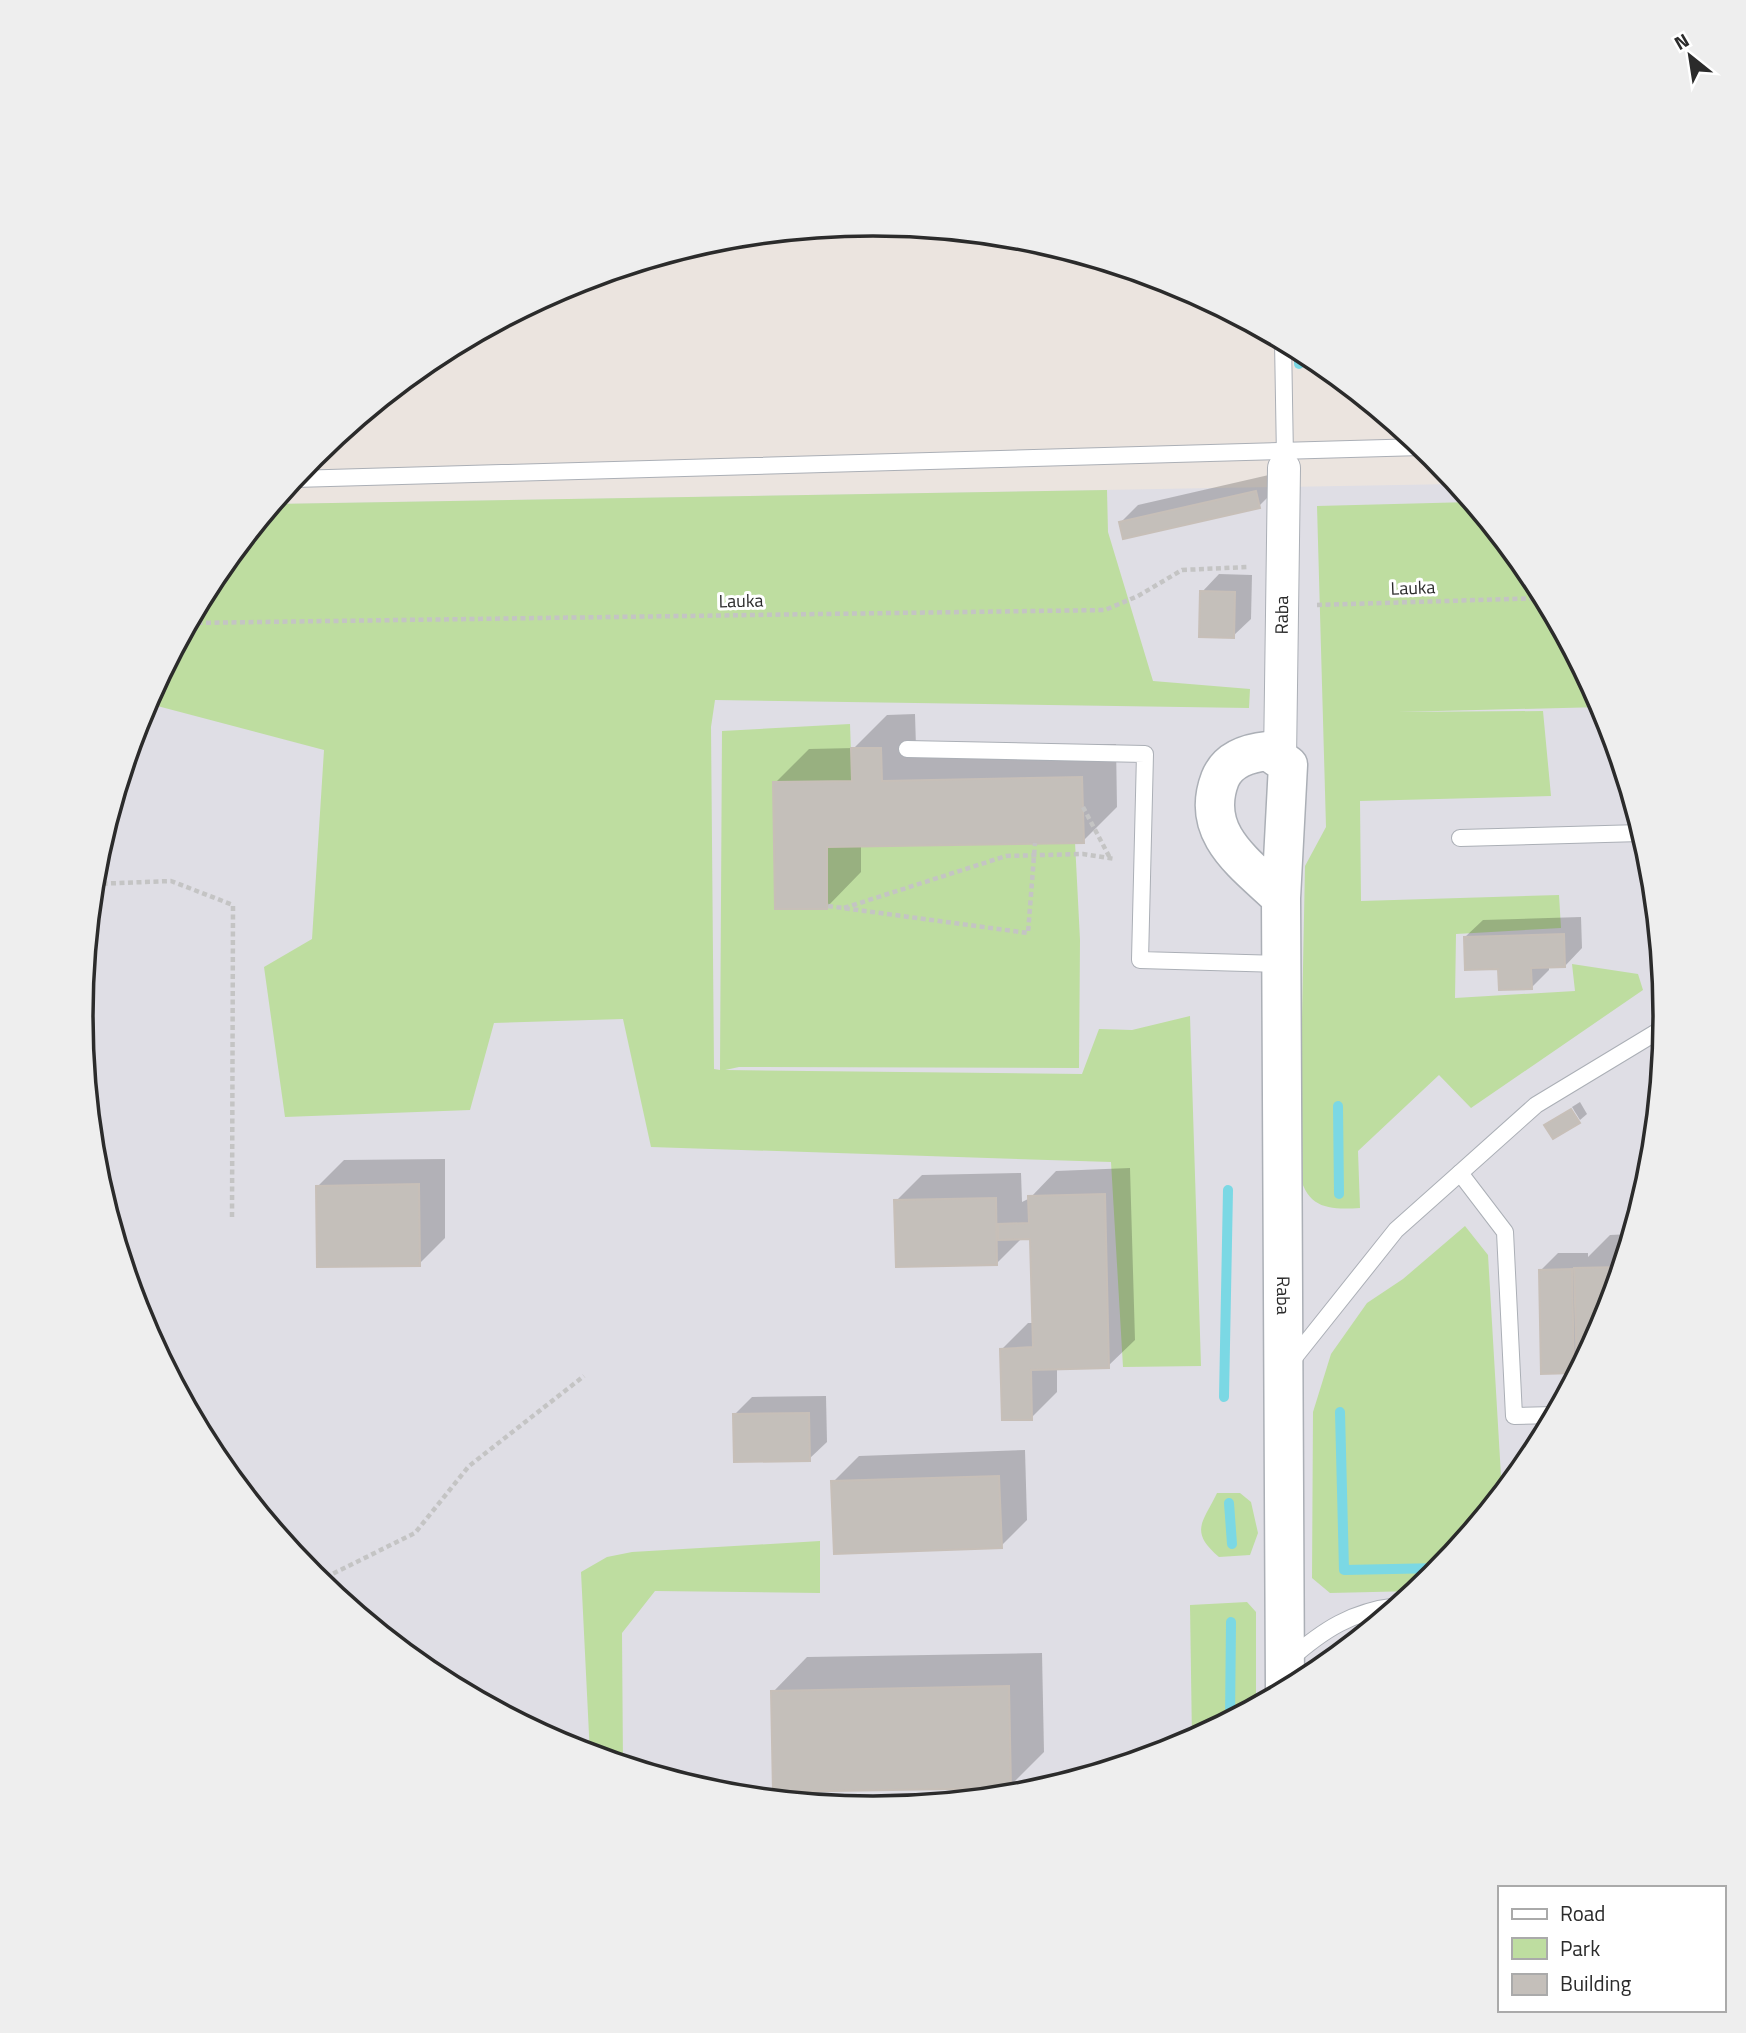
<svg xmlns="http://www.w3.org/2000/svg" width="1746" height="2033" font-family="'Titillium Web',sans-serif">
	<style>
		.industrial { fill: #dfdee5 }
		.green { fill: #bedda0 }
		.shadow { fill: #0003 }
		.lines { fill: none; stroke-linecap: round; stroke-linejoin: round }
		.stream { stroke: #7bd8e4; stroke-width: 10 }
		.building { fill: #c4bfba; stroke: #c7bfb8; stroke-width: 2 }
		.service-casing { stroke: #abafb6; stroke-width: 18 }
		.minor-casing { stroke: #abafb6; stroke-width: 34 }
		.tertiary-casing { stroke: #abafb6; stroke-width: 41 }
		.path { stroke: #c4c4c4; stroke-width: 4.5; stroke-dasharray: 5 3.5; stroke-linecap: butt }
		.service { stroke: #fff; stroke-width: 16 }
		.minor { stroke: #fff; stroke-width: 32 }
		.tertiary { stroke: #fff; stroke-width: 38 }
		.labels { text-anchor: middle; stroke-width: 6; stroke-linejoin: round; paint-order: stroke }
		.street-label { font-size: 18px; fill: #2b2b2b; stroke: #fff }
		.rim { fill: none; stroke: #2b2b2b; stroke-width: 3.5 }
	</style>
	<rect width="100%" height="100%" fill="#ebe4df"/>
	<polygon class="industrial" points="1456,484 1532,577 1605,714 1650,862 1665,1017 1650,1172 1605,1320 1532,1457 1433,1577 1313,1676 1176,1749 1027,1794 873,1809 718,1794 569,1749 432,1675 312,1577 214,1456 141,1319 96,1171 81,1016 96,861 141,713 214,576 273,504"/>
	<g class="green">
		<polygon points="1107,490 1108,532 1153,681 1250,689 1249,708 715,700 711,727 714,1069 720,1070 722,731 850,724 852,781 773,783 775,909 828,906 827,847 1075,842 1080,940 1079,1068 739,1067 725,1070 1082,1074 1099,1029 1132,1030 1190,1016 1201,1366 1123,1367 1111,1162 651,1147 623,1019 494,1023 470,1110 285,1117 264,967 312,939 324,750 146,703 214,576 273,504"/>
		<path d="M 1471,502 L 1532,577 L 1602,707 L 1398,712 L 1543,711 L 1551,796 L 1360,801 L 1361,901 L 1559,895 L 1561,928 L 1456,934 L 1455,998 L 1575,991 L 1572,964 L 1638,974 L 1643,990 L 1471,1108 L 1439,1075 L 1358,1151 L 1360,1208 C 1327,1210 1306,1208 1299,1171 L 1305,866 L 1326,827 L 1317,506 Z"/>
		<polygon points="1465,1226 1488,1255 1502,1493 1433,1577 1416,1591 1330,1593 1312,1578 1313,1412 1331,1354 1367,1303 1403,1279"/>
		<path d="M 1217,1493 L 1240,1493 L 1251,1502 L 1258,1533 L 1250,1555 L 1219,1557 C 1188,1531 1204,1521 1217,1493 Z"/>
		<polygon points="820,1541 820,1593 655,1591 622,1633 623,1765 590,1755 581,1572 607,1557 632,1552"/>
		<polygon points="1247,1602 1256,1612 1256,1706 1192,1740 1190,1605"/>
	</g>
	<g class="shadow">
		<polygon points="1273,474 1276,489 1259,506 1121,522 1138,505"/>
		<polygon points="1219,574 1252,575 1251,619 1233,636 1202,592"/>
		<polygon points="915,714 916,747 1116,744 1117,807 1083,841 861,844 861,872 827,907 775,783 809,749 854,748 887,715"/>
		<polygon points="1581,917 1582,948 1565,966 1549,966 1549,970 1531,988 1500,967 1465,937 1483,920"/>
		<polygon points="1580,1102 1587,1114 1580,1120 1572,1107"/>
		<polygon points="445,1159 445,1238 419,1264 318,1186 344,1160"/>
		<polygon points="1130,1168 1135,1340 1108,1366 1057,1368 1057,1392 1031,1418 1002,1349 1028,1323 1034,1323 1032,1238 1022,1238 997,1263 896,1201 922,1175 1021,1173 1022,1202 1030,1198 1056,1171"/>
		<polygon points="1631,1234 1605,1320 1578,1370 1578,1366 1573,1371 1540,1271 1558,1253 1588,1253 1588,1257 1610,1235"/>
		<polygon points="826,1396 827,1442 809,1459 735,1414 752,1397"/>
		<polygon points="1025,1450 1027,1520 1001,1546 833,1482 859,1456"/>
		<polygon points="1042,1653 1044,1752 1010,1786 773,1692 807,1657"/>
	</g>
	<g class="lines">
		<g class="stream">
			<polyline points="1299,364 1299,350"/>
			<polyline points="1338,1106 1339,1194"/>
			<polyline points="1224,1397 1228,1190"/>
			<polyline points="1340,1412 1344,1570 1441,1568"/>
			<polyline points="1229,1503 1232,1544"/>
			<polyline points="1230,1720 1231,1622"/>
		</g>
	</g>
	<g class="building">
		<polygon points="1256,491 1260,508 1123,539 1119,522"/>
		<polygon points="1200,591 1235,592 1234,638 1199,637"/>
		<polygon points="851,748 881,748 882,781 1082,777 1084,843 827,847 827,909 775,909 773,782 852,781"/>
		<polygon points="1564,934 1565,967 1531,968 1532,989 1499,990 1498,969 1465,970 1464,937"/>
		<polygon points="1571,1109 1580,1123 1553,1139 1544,1125"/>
		<polygon points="419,1184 420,1266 317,1267 316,1186"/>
		<polygon points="1105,1194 1109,1368 1031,1370 1032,1420 1002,1420 1000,1349 1033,1347 1030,1239 998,1240 998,1224 1029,1223 1028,1196"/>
		<polygon points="996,1198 997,1265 896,1267 894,1200"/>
		<polygon points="1621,1267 1605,1320 1577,1373 1574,1268"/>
		<polygon points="1572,1269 1574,1373 1541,1374 1539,1270"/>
		<polygon points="809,1413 810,1461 734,1462 733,1414"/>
		<polygon points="999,1476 1002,1548 834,1554 831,1481"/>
		<polygon points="1009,1686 1011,1788 773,1792 771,1691"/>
	</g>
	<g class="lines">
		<g class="service-casing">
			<g id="service">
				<polyline points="1283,341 1285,458"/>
				<polyline points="294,479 1422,447"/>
				<polyline points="907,749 1145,754 1140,960 1281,964"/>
				<polyline points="1460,838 1641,833"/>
				<polyline points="1460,1173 1505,1232 1514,1416 1554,1415"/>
				<polyline points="1290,1363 1396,1230 1460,1173 1536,1105 1665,1027"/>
				<path d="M 1289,1660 C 1323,1630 1352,1611 1398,1606"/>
			</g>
		</g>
		<g class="minor-casing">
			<g id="minor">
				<path id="s1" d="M 1280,760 L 1284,468"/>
			</g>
		</g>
		<g class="tertiary-casing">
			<g id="tertiary">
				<path id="s2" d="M 1281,898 C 1246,864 1199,834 1220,779 C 1228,759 1248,753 1268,751 L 1288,765 L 1281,898 L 1285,1691"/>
			</g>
		</g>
		<g class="path">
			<polyline points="1317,605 1543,598"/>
			<polyline points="189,623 1105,610 1138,596 1182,570 1247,567"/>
			<polyline points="1083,807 1110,858"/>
			<polyline points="94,884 171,881 233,905 232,1220"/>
			<polyline points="828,906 1028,933 1035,843"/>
			<polyline points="844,908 1006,856 1083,854 1115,859"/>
			<polyline points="318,1581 415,1533 469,1466 584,1376"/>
		</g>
		<use href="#service" class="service"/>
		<use href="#minor" class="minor"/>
		<use href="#tertiary" class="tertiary"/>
	</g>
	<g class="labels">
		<g class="street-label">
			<text transform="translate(1413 588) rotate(-2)" y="6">Lauka</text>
			<text transform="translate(741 601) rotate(-1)" y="6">Lauka</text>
			<text dy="6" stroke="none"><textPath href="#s1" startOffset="145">Raba</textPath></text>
			<text dy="6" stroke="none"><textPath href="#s2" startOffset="758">Raba</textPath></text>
		</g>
	</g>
	<path d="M0 0H1746V2033H0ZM93 1016a780 780 0 1 1 1560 0a780 780 0 1 1-1560 0Z" fill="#eee" fill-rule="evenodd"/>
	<path class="rim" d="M93 1016a780 780 0 1 1 1560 0a780 780 0 1 1-1560 0Z"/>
	<rect x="1498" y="1886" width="228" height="126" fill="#ffffff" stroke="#aaaaaa" stroke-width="2"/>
	<rect x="1512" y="1909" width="35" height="10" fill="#ffffff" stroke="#aaaaaa" stroke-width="2"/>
	<text x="1560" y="1921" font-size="21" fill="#2b2b2b">Road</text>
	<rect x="1512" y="1938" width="35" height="21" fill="#bedda0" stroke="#aaaaaa" stroke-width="2"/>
	<text x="1560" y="1956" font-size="21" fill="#2b2b2b">Park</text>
	<rect x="1512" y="1974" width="35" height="21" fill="#c4bfba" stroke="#aaaaaa" stroke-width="2"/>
	<text x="1560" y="1991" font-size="21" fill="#2b2b2b">Building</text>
	<g transform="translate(1690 56) rotate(330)" stroke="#ffffff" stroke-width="5" paint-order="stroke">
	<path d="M0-5L12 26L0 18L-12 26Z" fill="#2b2b2b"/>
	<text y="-10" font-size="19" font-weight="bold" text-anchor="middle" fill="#2b2b2b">N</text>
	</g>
</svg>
